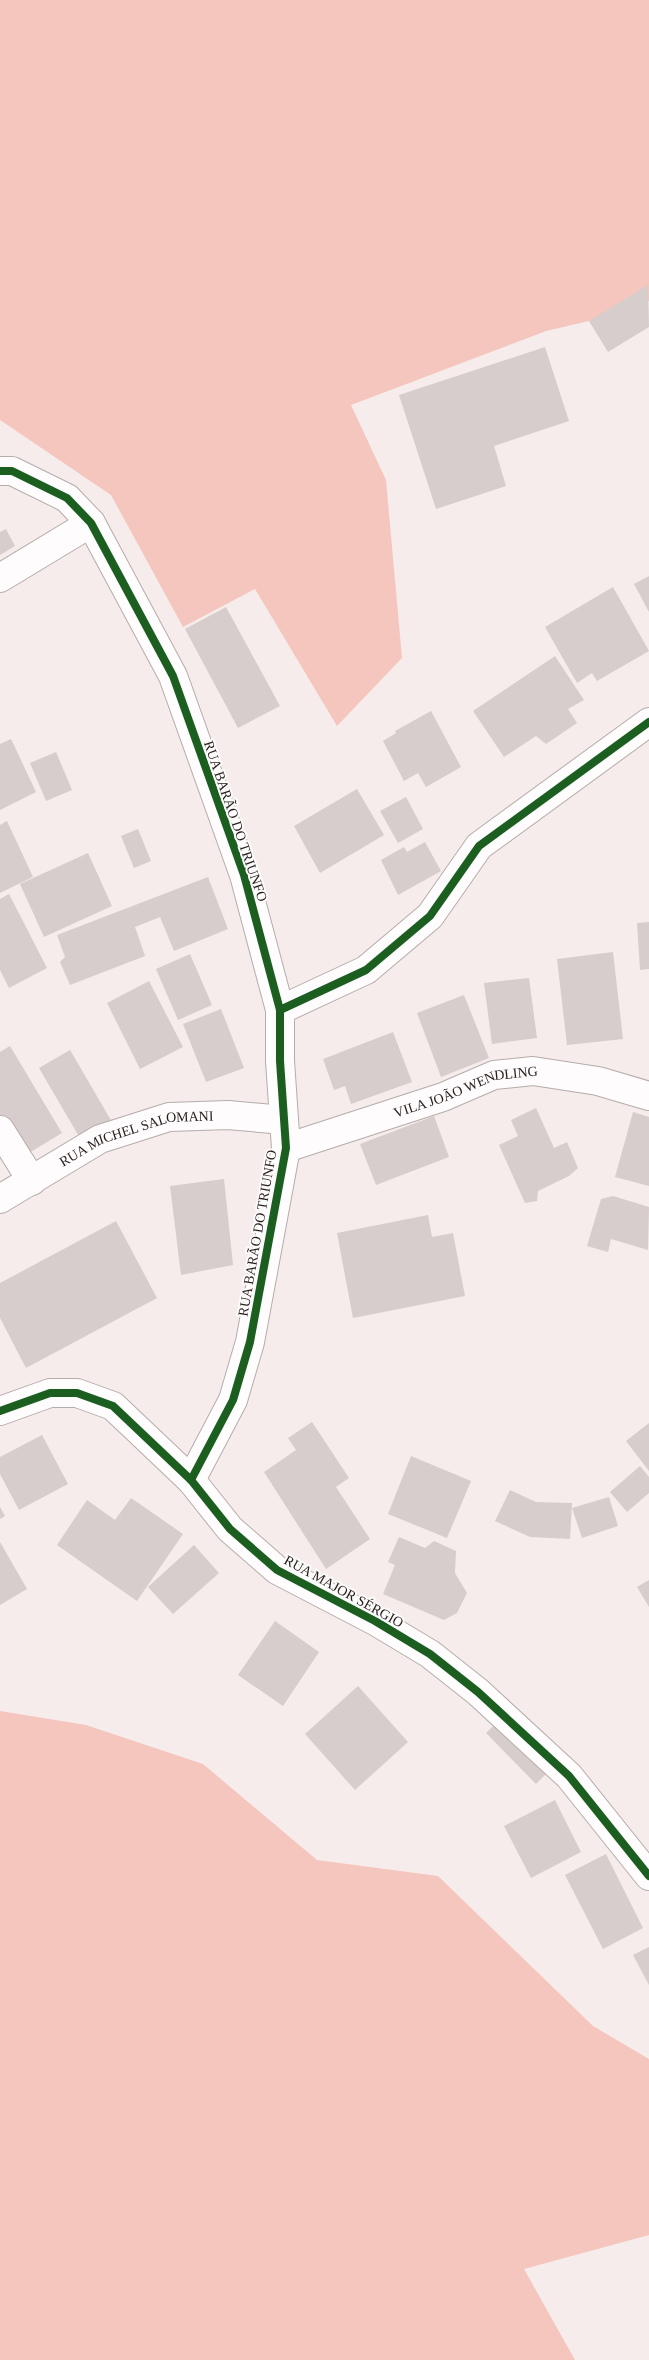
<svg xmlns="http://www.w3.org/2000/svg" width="649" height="2360" font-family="Georgia,serif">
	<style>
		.forest { fill: #f5c6be }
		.building { fill: #d7cdcc }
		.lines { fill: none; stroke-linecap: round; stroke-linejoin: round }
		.street-casing { stroke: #b6acab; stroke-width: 30 }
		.street { stroke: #fefcfc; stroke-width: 28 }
		.cycleway-casing { stroke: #fbfbfb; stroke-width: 11 }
		.cycleway { stroke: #1b5e20; stroke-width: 8 }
		.labels { text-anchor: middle; stroke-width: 4; stroke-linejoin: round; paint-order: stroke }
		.street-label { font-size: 14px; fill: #271c1a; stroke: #fbfbfb }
	</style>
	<rect width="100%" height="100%" fill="#f6eceb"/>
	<g class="forest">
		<polygon points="0,0 649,0 649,301 589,321 546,331 351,405 386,480 402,658 337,726 255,589 183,627 111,495 0,420"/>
		<polygon points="0,1711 86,1725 203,1764 317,1860 438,1876 593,2026 649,2059 649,2235 524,2269 575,2360 0,2360"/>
	</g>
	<g class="building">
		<polygon points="648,285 649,327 608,352 589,321"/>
		<polygon points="545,347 569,421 494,446 506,486 436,509 399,395"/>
		<polygon points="6,529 15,546 0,555 0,532"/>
		<polygon points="649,576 649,612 634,584"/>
		<polygon points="613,587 649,651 597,681 592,673 577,683 545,627"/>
		<polygon points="226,607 280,706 238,728 185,629"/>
		<polygon points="555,656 584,700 568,709 577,723 546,744 536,736 504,757 473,711"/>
		<polygon points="431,711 461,767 426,787 418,773 404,781 383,741 396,733 395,731"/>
		<polygon points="11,739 36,792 0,810 0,744"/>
		<polygon points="56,752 72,790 46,801 30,763"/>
		<polygon points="357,789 384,835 320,873 294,826"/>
		<polygon points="406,797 423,829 398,843 380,811"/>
		<polygon points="7,821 33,877 0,893 0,825"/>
		<polygon points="138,829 151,861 134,868 121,836"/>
		<polygon points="425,842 441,871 398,895 381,860 404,847 407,852"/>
		<polygon points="88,853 112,906 44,937 20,884"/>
		<polygon points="208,877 228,929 174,951 160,917 135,927 145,956 70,985 60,962 65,957 57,935"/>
		<polygon points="9,894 47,968 9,988 0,970 0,899"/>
		<polygon points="649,922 649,969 640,970 637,923"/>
		<polygon points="613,952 623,1039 567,1045 557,959"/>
		<polygon points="190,954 212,1005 178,1020 156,969"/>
		<polygon points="529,978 537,1038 492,1044 484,983"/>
		<polygon points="149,981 183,1047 140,1069 107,1003"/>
		<polygon points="464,995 489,1058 441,1077 417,1013"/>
		<polygon points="221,1009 244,1068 206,1082 183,1024"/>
		<polygon points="393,1032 412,1082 351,1104 345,1086 334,1090 323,1059"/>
		<polygon points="10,1046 62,1133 24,1156 0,1117 0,1052"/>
		<polygon points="70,1050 112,1122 81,1140 39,1068"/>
		<polygon points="536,1108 554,1148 567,1142 578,1168 569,1176 538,1191 537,1201 525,1203 499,1145 518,1136 511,1120"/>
		<polygon points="633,1112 649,1117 649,1186 615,1177"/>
		<polygon points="434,1116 449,1157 376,1185 360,1144"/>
		<polygon points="224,1179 233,1265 181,1275 170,1186"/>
		<polygon points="613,1196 649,1207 648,1250 611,1239 608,1252 587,1246 601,1199"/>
		<polygon points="428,1215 432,1237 453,1233 465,1296 353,1318 337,1233"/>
		<polygon points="116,1221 157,1298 26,1368 0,1318 0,1283"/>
		<polygon points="312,1422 349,1478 336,1487 370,1539 326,1569 264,1472 296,1450 288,1438"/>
		<polygon points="649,1423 649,1471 626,1441"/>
		<polygon points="42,1435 68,1484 19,1510 0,1474 0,1457"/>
		<polygon points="411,1456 471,1481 447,1538 388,1514"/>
		<polygon points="640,1466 649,1477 649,1493 627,1512 610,1492"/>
		<polygon points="510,1490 536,1502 572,1503 570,1539 530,1537 495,1521"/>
		<polygon points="609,1497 618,1526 582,1538 572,1508"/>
		<polygon points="131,1498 183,1534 137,1601 57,1545 87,1500 115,1520"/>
		<polygon points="0,1507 5,1516 0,1519"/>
		<polygon points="399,1537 425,1548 434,1541 456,1551 455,1573 467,1593 457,1613 444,1620 383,1594 395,1565 388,1562"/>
		<polygon points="0,1542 27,1589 0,1605"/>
		<polygon points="194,1545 219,1573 173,1614 148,1587"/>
		<polygon points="649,1580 649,1607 637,1587"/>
		<polygon points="275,1621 319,1652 283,1706 238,1675"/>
		<polygon points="358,1686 408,1742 355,1790 305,1734"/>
		<polygon points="502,1718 551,1769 536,1784 486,1733"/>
		<polygon points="555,1800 581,1852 531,1878 504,1826"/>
		<polygon points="606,1854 643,1928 603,1949 565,1875"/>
		<polygon points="649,1947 649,1985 633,1955"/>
	</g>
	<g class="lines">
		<g class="street-casing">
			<g id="street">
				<polyline points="0,471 12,471 67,498 91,523 173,676 244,875 280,1010 280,1061 286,1148 250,1342 233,1400 191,1480"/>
				<polyline points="0,578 91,523"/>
				<polyline points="280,1010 366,970 430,916 479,846 649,722"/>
				<polyline points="0,1130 32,1181"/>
				<path id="s1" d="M 286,1148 L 443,1097 L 494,1075 L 533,1071 L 598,1081 L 649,1096"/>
				<path id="s2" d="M 0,1199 L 100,1139 L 169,1117 L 228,1115 L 284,1120"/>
				<polyline points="0,1411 50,1393 77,1393 113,1406 191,1480 230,1529 277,1570 375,1621 430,1654 478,1692 569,1776 649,1876"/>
			</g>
		</g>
		<use href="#street" class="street"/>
		<g class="cycleway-casing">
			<g id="cycleway">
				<polyline points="0,471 12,471 67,498 91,523 173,676 244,875 280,1010 280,1061 286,1148 250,1342 233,1400 191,1480"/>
				<polyline points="280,1010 366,970 430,916 479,846 649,722"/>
				<polyline points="0,1411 50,1393 77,1393 113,1406 191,1480 230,1529 277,1570 375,1621 430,1654 478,1692 569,1776 649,1876"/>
			</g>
		</g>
		<use href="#cycleway" class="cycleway"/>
	</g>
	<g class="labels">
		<g class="street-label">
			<text transform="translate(236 821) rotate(71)" y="5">RUA BARÃO DO TRIUNFO</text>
			<text dy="5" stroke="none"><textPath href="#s1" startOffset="189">VILA JOÃO WENDLING</textPath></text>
			<text dy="5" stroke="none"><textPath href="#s2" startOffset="152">RUA MICHEL SALOMANI</textPath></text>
			<text transform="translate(257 1233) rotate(-80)" y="5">RUA BARÃO DO TRIUNFO</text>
			<text transform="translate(344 1591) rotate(29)" y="5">RUA MAJOR SÉRGIO</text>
		</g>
	</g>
</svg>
